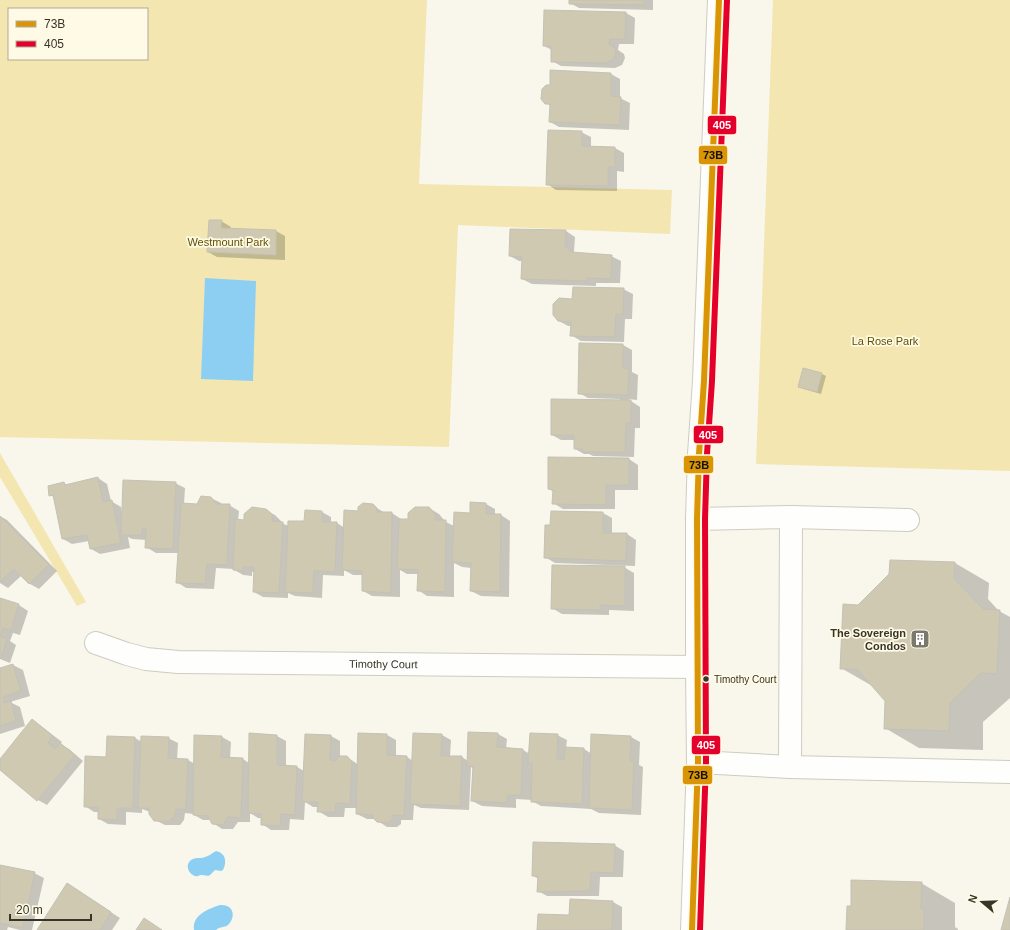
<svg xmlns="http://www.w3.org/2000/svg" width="1010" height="930" font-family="Arial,sans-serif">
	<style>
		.green { fill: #f3e6b1; fill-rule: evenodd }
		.water { fill: #8ccff3 }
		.shadow { fill: #0003 }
		.building { fill: #cfc9b2; stroke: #c4c1b6 }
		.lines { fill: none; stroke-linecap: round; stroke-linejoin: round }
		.minor-casing { stroke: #ceccc1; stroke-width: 24 }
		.minor { stroke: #fefefc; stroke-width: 22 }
		.bus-1-casing { stroke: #fffae6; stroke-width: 9 }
		.bus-2-casing { stroke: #fffae6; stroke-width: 9 }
		.bus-1 { stroke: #da9506; stroke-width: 6 }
		.bus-2 { stroke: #e4002b; stroke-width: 6 }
		.bus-dot { fill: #373428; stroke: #fffae6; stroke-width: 1.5 }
		.labels { text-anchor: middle; stroke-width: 3.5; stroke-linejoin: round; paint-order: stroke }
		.bus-label { font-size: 10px; fill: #373428; stroke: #fffae6; text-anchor: start }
		.park-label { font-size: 11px; fill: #615200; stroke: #fffae6 }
		.poi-label { font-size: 11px; font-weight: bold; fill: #373428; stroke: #fffae6; text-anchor: end }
		.street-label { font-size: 11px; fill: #373428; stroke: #fffae6 }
		.line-badge { stroke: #fffae6; stroke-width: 1.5 }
		.badge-label { font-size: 11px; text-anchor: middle; font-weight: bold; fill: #fff }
		.pale-badge-label { font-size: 11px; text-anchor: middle; font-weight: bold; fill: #111 }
	</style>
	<rect width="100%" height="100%" fill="#f9f6ec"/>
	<g class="green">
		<path d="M 0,0 L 427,0 L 419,184 L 672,190 L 670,234 L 458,225 L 449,447 L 0,437 ZM 9,9 L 147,9 L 147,59 L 9,59 Z"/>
		<polygon points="773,0 1010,0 1010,471 756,464"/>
		<polygon points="0,453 86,602 77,606 0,477"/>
	</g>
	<g class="water">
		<polygon points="205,278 256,281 253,381 201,379"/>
		<path d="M 216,851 C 226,853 227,862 223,870 L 221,871 L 215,870 C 208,877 211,876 202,875 C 197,875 200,877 195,876 C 188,874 184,863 193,859 C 196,857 201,859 205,857 C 209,856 212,853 216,851 Z"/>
		<path d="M 220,905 C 223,905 225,905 227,906 C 235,909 234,920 228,925 C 224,928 220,926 216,930 L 194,930 C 192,915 208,909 220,905 Z"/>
	</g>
	<g class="shadow">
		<polygon points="570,0 653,0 653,10 579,8 570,3"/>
		<polygon points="626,13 635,18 634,44 619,44 618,50 624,54 625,58 622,65 615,68 561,66 552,61 552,50 544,46"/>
		<polygon points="551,71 611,74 620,79 620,98 630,103 629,130 559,127 550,122 551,106 546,103 550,86"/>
		<polygon points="581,132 591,137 591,147 615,148 624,153 624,172 617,171 617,191 556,190 547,184"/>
		<polygon points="221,221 231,227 230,229 276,231 285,236 285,260 217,257 208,252"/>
		<polygon points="566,231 575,237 574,252 575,253 611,256 621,261 620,283 596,283 596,286 532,284 522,279 523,261 519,261 510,256"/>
		<polygon points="623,289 633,294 632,319 625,319 624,342 581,341 571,335 572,326 568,326 559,321"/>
		<polygon points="623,345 632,350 632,372 638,375 637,400 628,399 640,407 640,428 635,428 634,457 593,456 589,454 584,454 575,449 575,440 561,440 552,435 620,401 620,399 588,398 579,393"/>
		<polygon points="822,374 826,376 821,394 804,389 799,387"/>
		<polygon points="549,458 629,459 638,465 638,490 615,490 615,509 563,509 553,503 554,492 549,489"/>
		<polygon points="98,478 107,484 111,501 121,507 122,513 175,483 185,488 184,504 198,505 211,498 221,503 222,505 229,505 239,511 238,521 245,521 265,510 275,515 281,521 281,523 289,526 305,522 306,511 322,512 331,517 331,523 337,523 345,528 358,512 372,505 385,513 392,513 401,519 401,520 409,520 429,508 439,514 444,520 444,521 454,526 471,514 471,503 486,504 495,509 495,515 501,515 510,521 509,597 481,596 471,591 472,568 462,567 454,563 454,597 427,596 418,590 419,574 407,574 400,570 400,597 372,596 363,591 363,575 353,575 344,570 344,576 323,575 322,598 295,596 288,593 288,598 263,597 254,592 254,572 252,572 252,576 243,575 233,569 216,568 214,589 186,588 177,582 179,553 156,553 146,547 147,540 132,539 128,537 130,548 100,554 91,549 89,541 72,544 63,539 54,497 50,495 64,483 67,485"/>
		<polygon points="552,512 603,513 612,518 612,534 627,534 636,540 635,566 555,563 545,557 551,526"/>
		<polygon points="0,516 7,520 57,571 39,589 30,584 22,575 8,588 0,583"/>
		<polygon points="955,563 989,583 988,599 999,611 1010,617 1010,698 983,722 983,750 919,748 885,728 886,700 874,687 841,668 859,606"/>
		<polygon points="622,566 634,573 634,611 609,610 609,615 562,614 552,608 622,567"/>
		<polygon points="0,599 19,605 28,611 20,635 13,633 10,641 16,645 10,663 0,659"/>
		<polygon points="13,665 23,670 30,696 10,702 20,707 25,726 0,734 0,669"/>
		<polygon points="32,721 41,726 62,742 60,744 69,749 83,761 47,805 38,800 0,769 0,760"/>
		<polygon points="359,734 387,735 396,740 396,757 407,757 413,761 442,735 451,740 450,757 462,757 468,761 498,734 507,739 506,749 523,750 530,754 557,735 567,740 566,748 584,749 592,754 631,737 640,742 639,765 643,767 641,815 599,813 591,809 541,806 532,801 532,800 516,799 516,808 482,806 472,801 474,769 471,767 469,810 421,808 414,805 413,820 401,820 401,824 397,827 387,827 375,819 367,819 357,814 358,808 345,808 344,817 328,817 318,811 319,807 313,807 305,802 304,820 290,819 289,830 271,830 262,824 262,818 258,818 250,813 250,822 238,822 233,829 222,829 213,823 212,820 203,820 194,815 194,814 185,813 184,820 180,825 165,825 155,820 150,812 142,809 142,813 126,812 126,825 108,824 99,819 99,812 94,812 85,806 107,758 108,737 135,738 142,742 168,738 178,743 177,760 188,760 195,764 222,737 231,742 230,759 243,759 249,763 277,736 286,741 286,767 297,767 304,771 306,735 331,736 340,741 340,757 347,757 356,763 359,766"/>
		<polygon points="614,845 624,851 623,877 600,877 599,896 547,896 538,891 539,879 533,876"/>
		<polygon points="0,866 34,873 44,878 32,930 20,930 8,927 7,930 0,930"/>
		<polygon points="921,883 955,903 955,927 958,929 958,930 847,930 852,907"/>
		<polygon points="77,890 120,918 112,930 38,930"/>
		<polygon points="571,900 613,902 622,907 622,930 538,930 570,916"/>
	</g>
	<g class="building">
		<polygon points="569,0 644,0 644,5 569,4"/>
		<polygon points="544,10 626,12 625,39 610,39 609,44 615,48 616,53 613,60 605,63 551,62 551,46 543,46"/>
		<polygon points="550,70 611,73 611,96 621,97 620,125 549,122 550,104 545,104 541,99 542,89 546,85 550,85"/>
		<polygon points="548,130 582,131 582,146 615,147 615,167 608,167 608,186 546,185"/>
		<polygon points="209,220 222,220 221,228 276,230 276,255 207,252"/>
		<polygon points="510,229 566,230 565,246 571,252 612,255 611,279 587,278 587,281 521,279 522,257 509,256"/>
		<polygon points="573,287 624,288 623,315 616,314 615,337 570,336 571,322 558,321 553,315 553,304 559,298 572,299"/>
		<polygon points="579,343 623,344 623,368 629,369 628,395 578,394"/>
		<polygon points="803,368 822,373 817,392 798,387"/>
		<polygon points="551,399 631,400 631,423 626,423 625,452 582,452 583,449 574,449 574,435 551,435"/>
		<polygon points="548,457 629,458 629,485 606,485 606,505 552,504 553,490 548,489"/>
		<polygon points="98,477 103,502 112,500 121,543 90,549 87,535 62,539 53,495 49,496 48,486 64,482 65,485"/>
		<polygon points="123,480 176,482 173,549 145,548 146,528 142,528 142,535 121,535"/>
		<polygon points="201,496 211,497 216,504 230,504 227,565 207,564 205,584 176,583 181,503 197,504"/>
		<polygon points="470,502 486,503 486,514 501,514 500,592 470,591 471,563 452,562 454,512 470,513"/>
		<polygon points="363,503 373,504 377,508 377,512 392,512 391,593 362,591 362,571 342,570 344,510 358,511 358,507"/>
		<polygon points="252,507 266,509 272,514 272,521 283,522 279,593 253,592 254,567 243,567 243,571 233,570 235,519 244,520 244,514"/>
		<polygon points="415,507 429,507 435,514 435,520 446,520 445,592 417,591 418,570 397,569 399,519 408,519 408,513"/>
		<polygon points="305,510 322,511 322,522 337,522 335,572 314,571 313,593 285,592 288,521 304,521"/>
		<polygon points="551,511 603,512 603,533 627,533 626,561 544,558 545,525 550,525"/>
		<polygon points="0,516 49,565 29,584 14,569 0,582"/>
		<polygon points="890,560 955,562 954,578 983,609 1000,610 997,674 981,673 950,703 949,731 884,729 885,701 857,669 840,669 843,604 858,605 889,574"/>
		<polygon points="552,565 625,566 625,606 600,605 600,610 551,609"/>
		<polygon points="0,598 19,604 11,630 3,628 1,637 7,639 1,658 0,658"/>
		<polygon points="13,664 21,691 3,697 4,703 11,701 16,721 0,726 0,668"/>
		<polygon points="32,719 53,736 48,743 55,749 60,743 75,755 37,801 0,770 0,759"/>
		<polygon points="468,732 498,733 497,747 523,749 521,795 507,795 507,803 471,801 473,766 467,766"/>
		<polygon points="249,733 277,735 277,765 297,766 295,815 281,814 280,826 261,825 261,814 248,813"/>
		<polygon points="358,733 387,734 387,755 407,756 404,816 392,815 392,819 388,823 377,822 373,818 373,815 356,814"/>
		<polygon points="413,733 442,734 441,756 462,756 460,806 410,804"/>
		<polygon points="530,733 558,734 557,759 564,760 565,747 584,748 582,804 531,802 532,763 528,763"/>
		<polygon points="305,734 331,735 330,760 335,761 340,756 347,756 352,762 350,804 336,803 335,812 317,812 318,802 302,802"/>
		<polygon points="591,734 631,736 630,761 634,761 632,810 589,808"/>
		<polygon points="194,735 222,736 221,757 243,758 241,818 228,817 223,825 212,824 208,816 193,815"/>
		<polygon points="107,736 135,737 133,808 117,808 117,820 98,819 98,807 84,807 85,756 106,757"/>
		<polygon points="141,736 169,737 168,758 188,759 186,809 176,809 175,815 170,821 154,821 149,814 149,808 138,808"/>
		<polygon points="533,842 615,844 614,873 591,872 590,891 537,892 538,876 532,876"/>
		<polygon points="0,865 35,872 23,928 0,923"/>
		<polygon points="851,880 922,882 921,908 924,908 924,930 846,930 847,906 851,906"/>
		<polygon points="67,883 111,912 100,930 37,930"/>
		<polygon points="1010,897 1010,930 1001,930"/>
		<polygon points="570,899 613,901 612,930 537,930 538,914 569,915"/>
		<polygon points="144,918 162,930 136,930"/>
	</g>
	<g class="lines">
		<g class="minor-casing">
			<g id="minor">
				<polyline points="697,519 791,517 908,520"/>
				<path id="s1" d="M 96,643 L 127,654 L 146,659 L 178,662 L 697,667"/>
				<polyline points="698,762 790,767 1010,772"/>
				<polyline points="790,767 791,517"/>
				<polyline points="692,930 698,762 697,667 697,519 699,454 704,381 719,0"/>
			</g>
		</g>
		<use href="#minor" class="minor"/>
		<g class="bus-1-casing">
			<polyline id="bus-1" points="692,930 698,762 697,519 699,454 704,381 719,0"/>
		</g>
		<g class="bus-2-casing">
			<polyline id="bus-2" points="700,930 706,762 705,519 707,454 712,381 727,0"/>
		</g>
		<use href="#bus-1" class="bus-1"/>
		<use href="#bus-2" class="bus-2"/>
	</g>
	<defs>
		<g id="building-square" transform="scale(1)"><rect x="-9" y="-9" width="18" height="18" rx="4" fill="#7b786d" stroke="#fffae6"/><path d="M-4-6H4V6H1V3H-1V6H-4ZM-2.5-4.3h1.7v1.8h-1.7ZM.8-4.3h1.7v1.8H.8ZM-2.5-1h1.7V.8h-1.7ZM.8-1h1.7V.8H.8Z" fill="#fff"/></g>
	</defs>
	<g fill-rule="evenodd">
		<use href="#building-square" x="920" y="639"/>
	</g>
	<circle class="bus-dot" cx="706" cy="679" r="3.5"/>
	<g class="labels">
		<g class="bus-label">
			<text x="714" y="683">Timothy Court</text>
		</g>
		<g class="park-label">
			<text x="228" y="246">Westmount Park</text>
			<text x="885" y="345">La Rose Park</text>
		</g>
		<g class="poi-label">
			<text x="906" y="637">The Sovereign<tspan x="906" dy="13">Condos</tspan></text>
		</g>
		<g class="street-label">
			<text dy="4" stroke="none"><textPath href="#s1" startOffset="290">Timothy Court</textPath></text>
		</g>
	</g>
	<g class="line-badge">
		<rect x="707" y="115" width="30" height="20" rx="4" fill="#e4002b"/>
		<rect x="698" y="145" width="30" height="20" rx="4" fill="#da9506"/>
		<rect x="693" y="425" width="31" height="19" rx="4" fill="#e4002b"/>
		<rect x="683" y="455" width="31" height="19" rx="4" fill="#da9506"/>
		<rect x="691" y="735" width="30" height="20" rx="4" fill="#e4002b"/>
		<rect x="682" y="765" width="31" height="20" rx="4" fill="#da9506"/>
	</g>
	<g class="badge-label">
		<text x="722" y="129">405</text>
		<text x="708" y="439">405</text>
		<text x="706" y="749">405</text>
	</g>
	<g class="pale-badge-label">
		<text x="713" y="159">73B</text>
		<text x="699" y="469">73B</text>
		<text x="698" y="779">73B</text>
	</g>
	<rect x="8" y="8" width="140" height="52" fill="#fffae6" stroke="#afab9a"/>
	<rect x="16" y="21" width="20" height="6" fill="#da9506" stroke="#afab9a"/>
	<text x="44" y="28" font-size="12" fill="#373428">73B</text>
	<rect x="16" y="41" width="20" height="6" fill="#e4002b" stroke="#afab9a"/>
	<text x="44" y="48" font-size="12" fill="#373428">405</text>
	<g transform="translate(982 902) rotate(289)" stroke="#fffae6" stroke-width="3" paint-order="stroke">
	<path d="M0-3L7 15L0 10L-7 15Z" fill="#373428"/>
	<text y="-6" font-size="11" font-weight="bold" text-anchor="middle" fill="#373428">N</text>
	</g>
	<path d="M10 914v6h81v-6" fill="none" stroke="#373428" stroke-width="2"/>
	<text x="16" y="914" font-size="12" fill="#373428" stroke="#fffae6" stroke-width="3" paint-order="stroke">20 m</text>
</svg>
